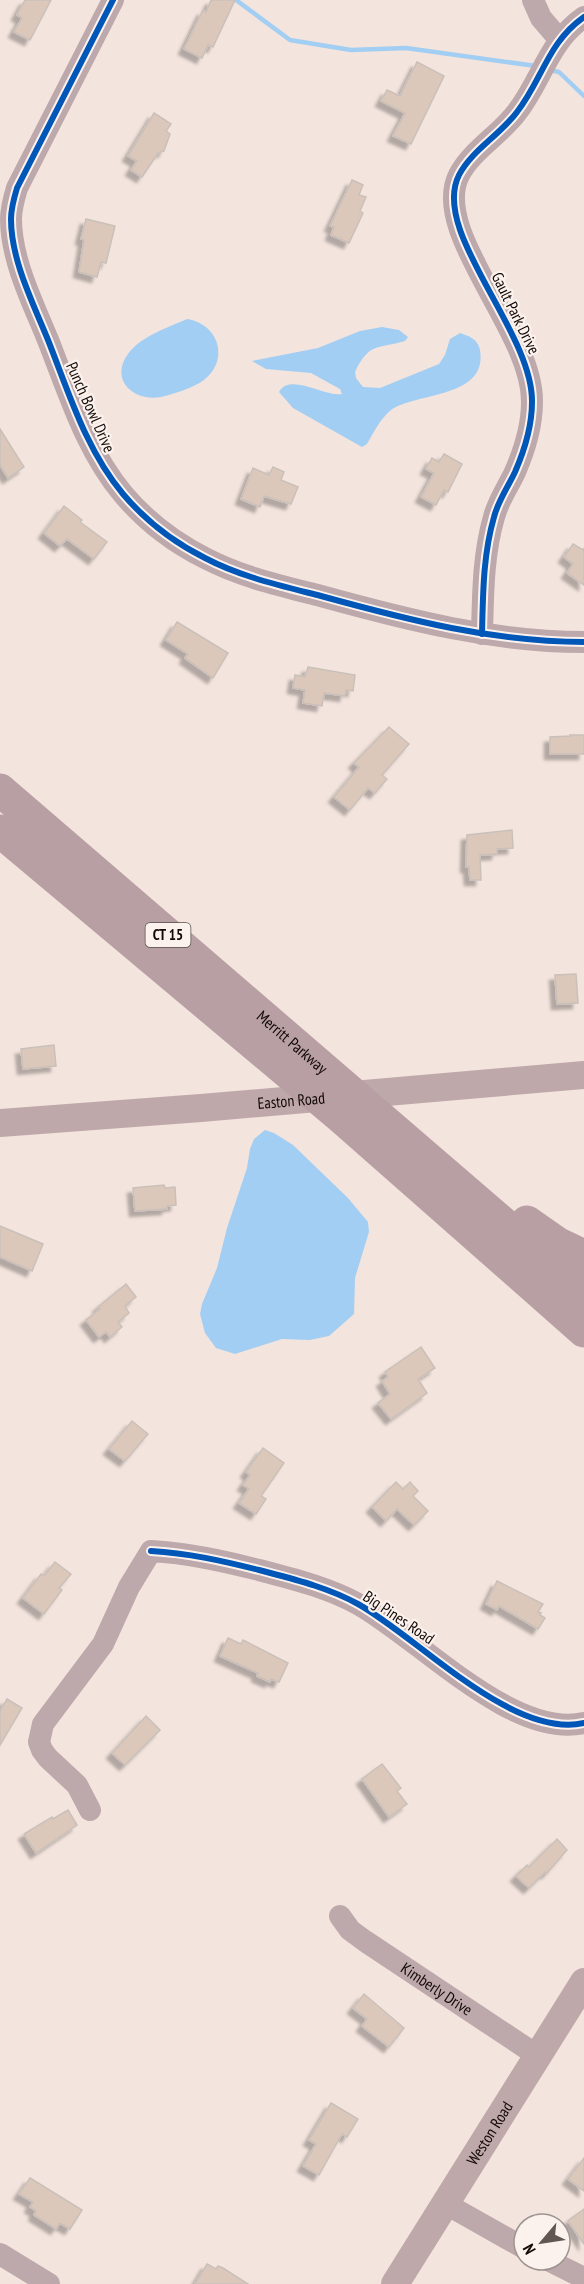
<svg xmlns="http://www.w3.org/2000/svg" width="584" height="2284" font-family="'PT Sans Narrow',sans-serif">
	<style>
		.water { fill: #a2cef3 }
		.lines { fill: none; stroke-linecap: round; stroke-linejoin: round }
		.stream { stroke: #a2cef3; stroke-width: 4.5 }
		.building { fill: #dbc8ba; stroke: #cac0ba; stroke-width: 1.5; filter: url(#shadow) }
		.minor { stroke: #bda8ac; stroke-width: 22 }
		.major { stroke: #bfa8aa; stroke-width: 28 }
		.highway { stroke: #b89fa3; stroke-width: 33 }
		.cycleway-casing { stroke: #fcf2ed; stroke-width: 10 }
		.cycleway { stroke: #0057b8; stroke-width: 6 }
		.labels { text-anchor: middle; stroke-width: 4.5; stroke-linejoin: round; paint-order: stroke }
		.shield { fill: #fcf2ed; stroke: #584f4b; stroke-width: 1.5 }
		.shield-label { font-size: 15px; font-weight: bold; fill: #120906 }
		.street-label { font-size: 16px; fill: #120906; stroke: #fcf2ed }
	</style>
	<defs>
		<filter id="shadow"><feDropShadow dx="-5.5" dy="5.5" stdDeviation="1.5" flood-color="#0004"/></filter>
	</defs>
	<rect width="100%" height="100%" fill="#f3e4dd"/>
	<g class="water">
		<path d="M 187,319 C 219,324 230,360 204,380 C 195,387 171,395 161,397 C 134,402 109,380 128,354 C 141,336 167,328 187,319 Z"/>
		<path d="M 382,327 L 399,330 L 408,337 L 405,341 C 378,349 369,342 355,372 L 356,378 L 363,387 L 380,388 L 439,364 L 445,355 L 450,339 L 460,333 C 469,336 478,339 480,350 C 488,399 415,392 391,410 C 381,418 373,433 367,444 L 362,447 L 293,408 L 279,392 C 289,372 325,397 342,394 L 340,389 L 311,373 L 266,369 L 252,361 L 318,348 L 360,331 Z"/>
		<polygon points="265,1130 274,1133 293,1145 348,1198 368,1222 369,1232 355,1278 354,1314 329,1336 310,1340 282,1339 235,1354 216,1348 205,1333 200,1314 202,1304 217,1268 227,1228 247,1168 250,1149 254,1139"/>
	</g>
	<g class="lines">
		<g class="stream">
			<polyline points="236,0 290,40 351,50 406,48 536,66"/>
			<polyline points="550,70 559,72 584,96"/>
		</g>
	</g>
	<g class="building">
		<polygon points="25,0 51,0 30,40 14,32 22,18 17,15"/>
		<polygon points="211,0 235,0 213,47 208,45 202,58 184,49 203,10 206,12"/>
		<polygon points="417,62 444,76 411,144 393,136 405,113 381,101 387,90 400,96"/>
		<polygon points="154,113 171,124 166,131 170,134 164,151 158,153 142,177 131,170 137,161 128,156"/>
		<polygon points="352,180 363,185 359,195 366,197 360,211 363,213 349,243 331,235 334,227 330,226"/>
		<polygon points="86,219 115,226 106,263 101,262 97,277 79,272 84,240 81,239"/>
		<polygon points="0,429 24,467 8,478 0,465"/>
		<polygon points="444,454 462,464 448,492 444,490 436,505 421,497 434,473 426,469 432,458 439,462"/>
		<polygon points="273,467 284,472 281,480 298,487 291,504 264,496 260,507 241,499 253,468 269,475"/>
		<polygon points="64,506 82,520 80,522 107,542 94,559 67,539 60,546 44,533"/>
		<polygon points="573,544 583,550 584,548 584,585 567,573 573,564 564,557"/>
		<polygon points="177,622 228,653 213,678 185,658 188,654 166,640"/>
		<polygon points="308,667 355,675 353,691 346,690 345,696 324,693 322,706 303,703 305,690 293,688 295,675 305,677"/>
		<polygon points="389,727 409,744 382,775 387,779 375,793 368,788 350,810 334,797 359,767 354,763"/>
		<polygon points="570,735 584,735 584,754 550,754 550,737 570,736"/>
		<polygon points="512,830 513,848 497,849 497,854 480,855 481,880 470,880 469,867 466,867 467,835"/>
		<polygon points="576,974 578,1003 557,1004 555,975"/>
		<polygon points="54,1045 56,1066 23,1069 21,1049"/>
		<polygon points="164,1185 165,1188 175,1187 176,1205 167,1206 167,1209 135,1211 133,1188"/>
		<polygon points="0,1226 43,1244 32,1271 0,1257"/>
		<polygon points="126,1284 136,1297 125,1306 129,1313 118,1322 122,1327 110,1337 106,1332 99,1337 86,1320 100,1309 98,1307"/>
		<polygon points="421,1347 435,1368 418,1379 427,1393 391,1419 378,1403 390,1394 382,1381 388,1377 385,1372"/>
		<polygon points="132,1421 148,1434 125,1461 109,1449"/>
		<polygon points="263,1448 284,1463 261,1496 266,1499 256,1514 239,1503 249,1489 243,1485 250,1475 246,1472"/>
		<polygon points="396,1482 403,1489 410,1482 418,1491 413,1496 428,1511 414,1525 397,1509 386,1521 372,1507"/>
		<polygon points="55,1562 71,1574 59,1588 62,1590 44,1614 23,1598 41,1574 44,1576"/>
		<polygon points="497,1581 543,1604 538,1612 541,1613 540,1615 545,1618 538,1629 499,1606 497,1610 486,1604"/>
		<polygon points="228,1638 241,1644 243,1640 288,1663 279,1682 271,1679 270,1682 257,1676 258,1673 220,1656"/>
		<polygon points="7,1699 22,1708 0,1745 0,1711"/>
		<polygon points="146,1716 160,1730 125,1765 112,1753"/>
		<polygon points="382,1764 401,1788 397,1791 407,1804 389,1817 362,1779"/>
		<polygon points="68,1810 77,1825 36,1853 24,1834 52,1817 53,1819"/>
		<polygon points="557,1839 567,1850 547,1873 545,1872 529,1888 516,1876 527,1865 529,1867"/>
		<polygon points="364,1994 404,2028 389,2047 362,2026 367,2019 353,2008"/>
		<polygon points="331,2103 358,2119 347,2137 342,2134 319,2175 303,2166 316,2144 309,2140"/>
		<polygon points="584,2158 584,2191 568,2179"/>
		<polygon points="30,2178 82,2210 70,2229 60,2223 56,2229 34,2215 36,2211 30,2207 33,2202 19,2194"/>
		<polygon points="584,2209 584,2244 568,2221"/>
		<polygon points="207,2264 216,2269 218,2266 223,2268 248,2284 195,2284"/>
	</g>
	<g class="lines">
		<g class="minor">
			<path d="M 113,0 L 17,188 C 14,198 11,208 11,219 C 11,260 33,303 48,340 C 69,393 86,450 123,494 C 145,520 175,543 205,558 C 241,577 282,586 321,596 C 408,620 494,642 584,642"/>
			<polyline points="533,0 541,18 559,39"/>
			<path d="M 482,634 C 483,594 483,555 494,517 C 498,501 508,487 515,472 C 525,449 532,427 532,402 C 533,331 430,232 459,175 C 472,150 500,135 517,112 C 542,80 548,42 584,17"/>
			<path d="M 90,1810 L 77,1785 L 48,1758 L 42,1750 L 39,1742 L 43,1724 L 103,1644 L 129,1587 L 151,1551 C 188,1553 223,1561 259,1570 C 293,1579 327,1587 358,1604 C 419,1638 512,1739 584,1723"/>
			<path id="s1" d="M 340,1916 L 350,1930 L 365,1941 L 538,2056"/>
			<polyline points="446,2204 524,2248"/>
			<polyline points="0,2254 49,2284"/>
			<polyline points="548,2260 584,2278"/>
		</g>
		<g class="major">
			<path id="s2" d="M 0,1123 L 201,1108 L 584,1075"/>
			<path id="s3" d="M 395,2284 L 584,1982"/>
		</g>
		<g class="highway">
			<path id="s4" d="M 0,790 L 584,1293"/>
			<polyline points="0,831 341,1117 584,1331"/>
			<polyline points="527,1222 557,1243 584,1256"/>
		</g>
		<g class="cycleway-casing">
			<g id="cycleway">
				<path d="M 113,0 L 17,188 C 14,198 11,208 11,219 C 11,260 33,303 48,340 C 69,393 86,450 123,494 C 145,520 175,543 205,558 C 241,577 282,586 321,596 C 408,620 494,642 584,642"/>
				<path d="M 482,634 C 483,594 483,555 494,517 C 498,501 508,487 515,472 C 525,449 532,427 532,402 C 533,331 430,232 459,175 C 472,150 500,135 517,112 C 542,80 548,42 584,17"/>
				<path d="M 151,1551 C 188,1553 223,1561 259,1570 C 293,1579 327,1587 358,1604 C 419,1638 512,1739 584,1723"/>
			</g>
		</g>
		<use href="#cycleway" class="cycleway"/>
	</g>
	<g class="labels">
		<rect class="shield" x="145.5" y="923" width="45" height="24" rx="4.5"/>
		<g class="shield-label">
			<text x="168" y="940">CT 15</text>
		</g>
		<g class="street-label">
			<text transform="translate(516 313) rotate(64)" y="6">Gault Park Drive</text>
			<text transform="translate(91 407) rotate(66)" y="6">Punch Bowl Drive</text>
			<text dy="6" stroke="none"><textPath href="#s4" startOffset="386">Merritt Parkway</textPath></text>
			<text dy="6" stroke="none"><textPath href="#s2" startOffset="292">Easton Road</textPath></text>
			<text transform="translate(399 1617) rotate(34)" y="6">Big Pines Road</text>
			<text dy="6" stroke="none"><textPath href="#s1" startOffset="122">Kimberly Drive</textPath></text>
			<text dy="6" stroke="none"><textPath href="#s3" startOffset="178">Weston Road</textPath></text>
		</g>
	</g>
	<g transform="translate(542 2242) rotate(241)"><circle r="28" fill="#fcf2ed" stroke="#9e9591" stroke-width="1.5"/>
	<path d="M0-4.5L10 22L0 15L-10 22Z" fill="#615651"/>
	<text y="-9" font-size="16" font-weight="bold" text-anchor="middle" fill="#120906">N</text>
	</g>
</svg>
